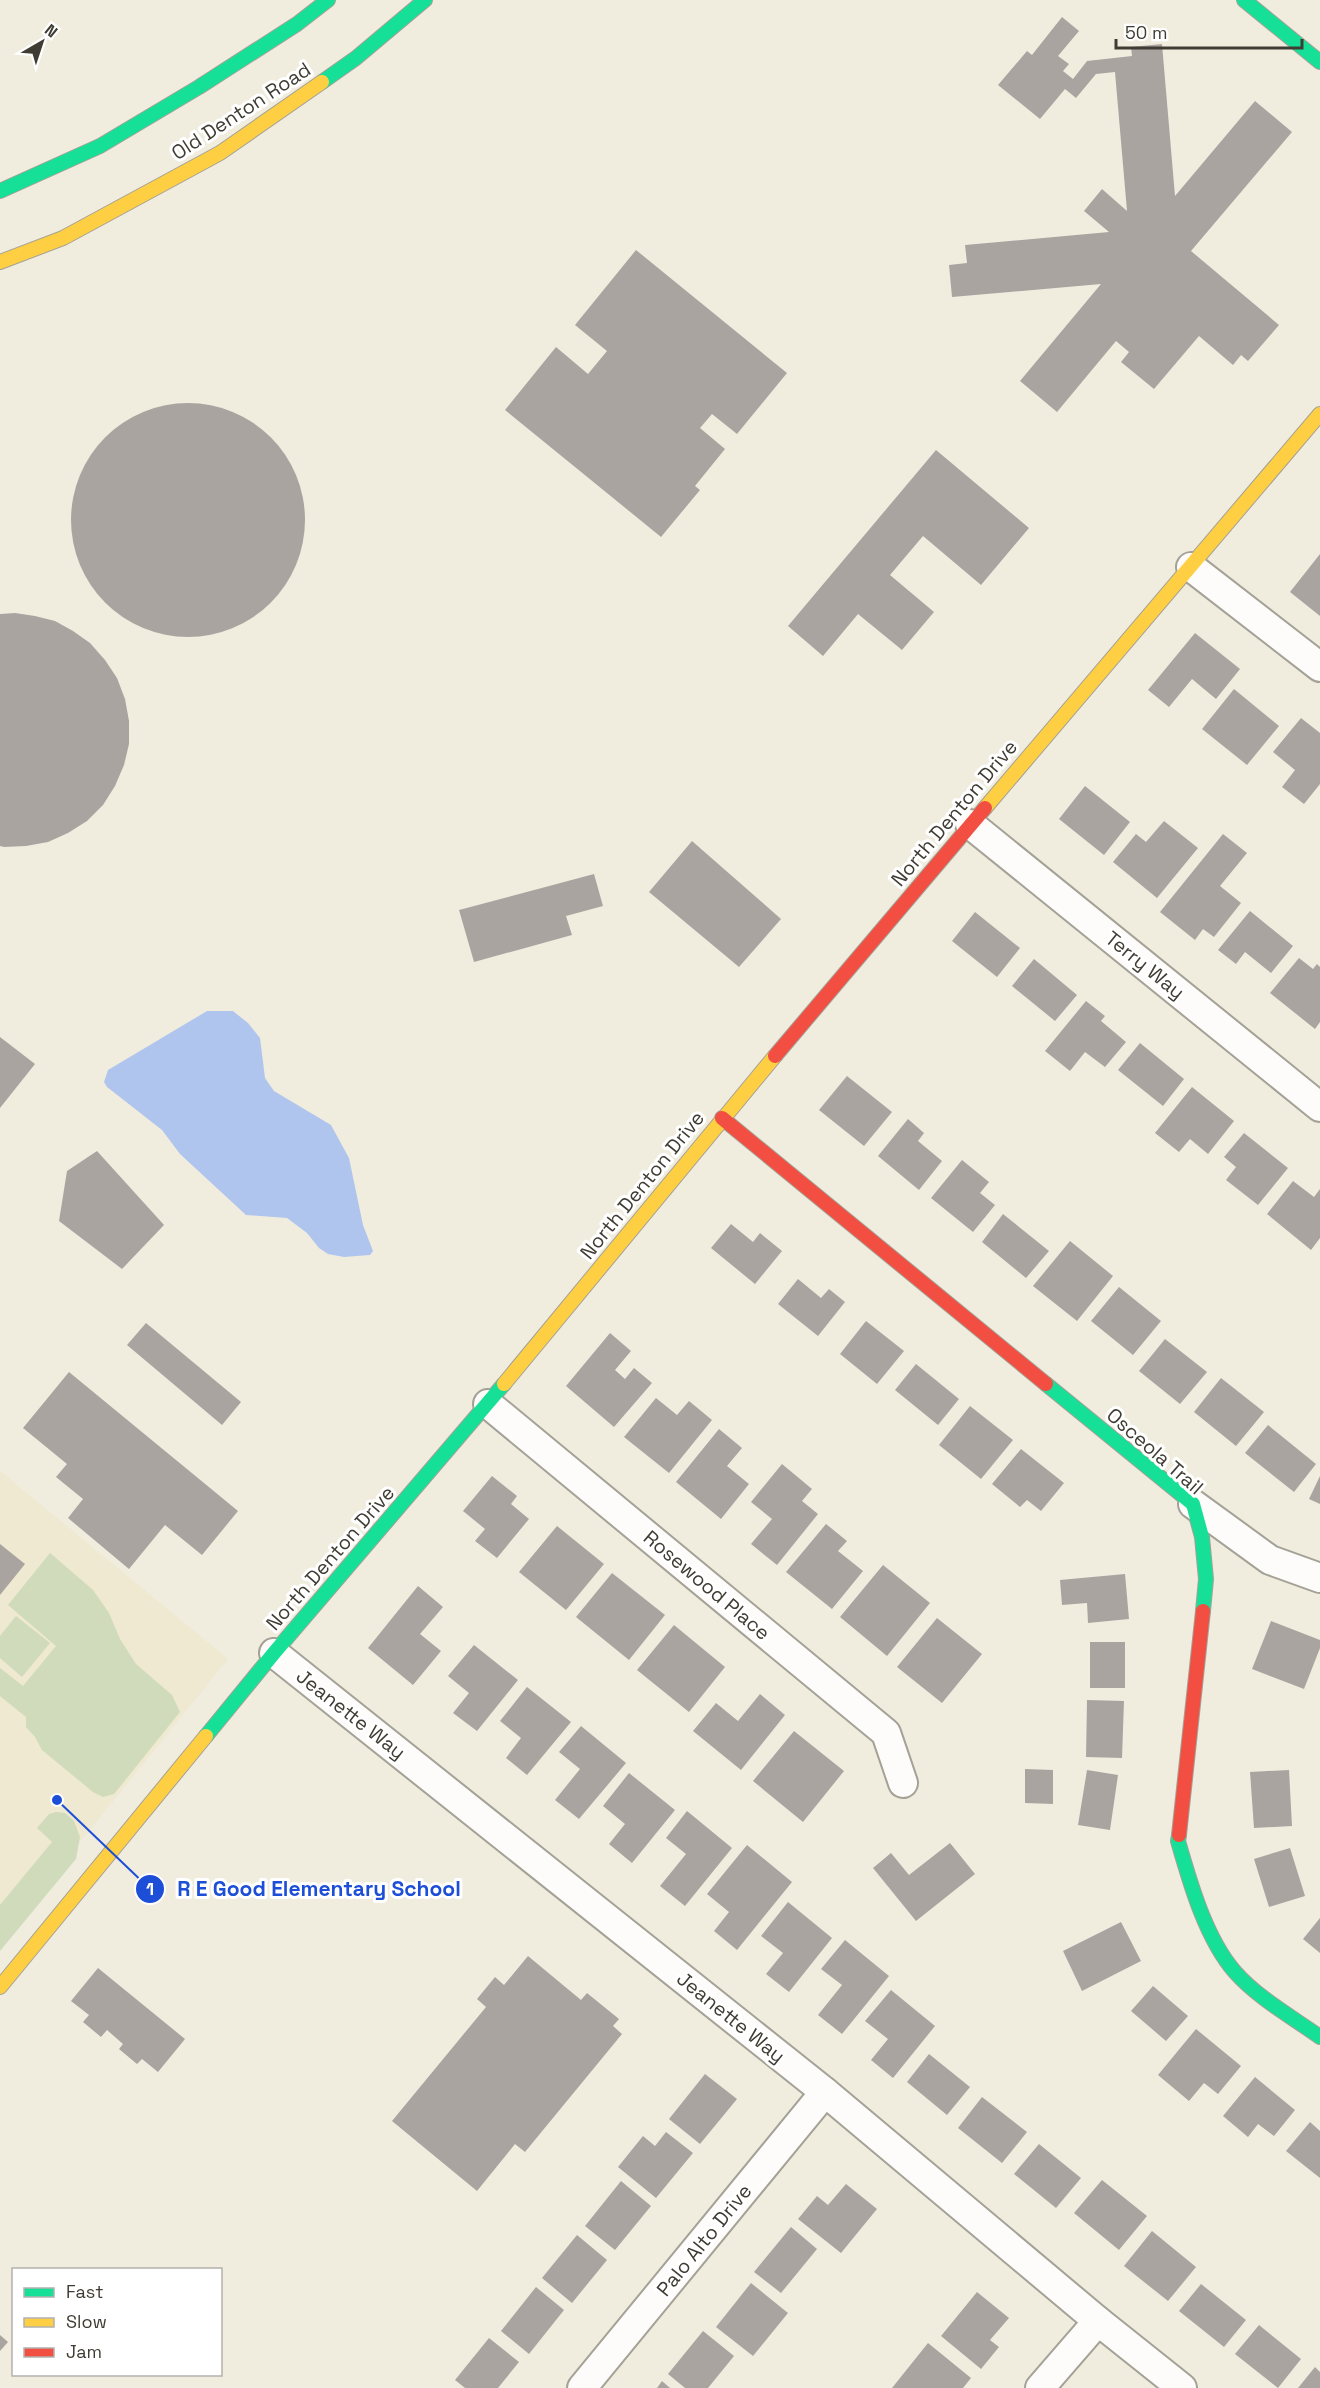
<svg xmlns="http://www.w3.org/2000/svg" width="1320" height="2388" font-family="'Space Grotesk',sans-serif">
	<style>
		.built { fill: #eee9d0 }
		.green { fill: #d0dbbc }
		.water { fill: #b0c5ed }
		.building { fill: #aaa4a1 }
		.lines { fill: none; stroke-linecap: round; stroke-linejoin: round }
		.street-casing { stroke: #a4a196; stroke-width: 32 }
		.fast-casing { stroke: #a4a196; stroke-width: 16 }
		.slow-casing { stroke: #a4a196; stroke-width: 16 }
		.jam-casing { stroke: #a4a196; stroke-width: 16 }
		.street { stroke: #fdfcfa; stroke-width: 28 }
		.fast { stroke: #16e098; stroke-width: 14 }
		.slow { stroke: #ffcf43; stroke-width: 14 }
		.jam { stroke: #f24e42; stroke-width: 14 }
		.labels { text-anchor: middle; stroke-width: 6; stroke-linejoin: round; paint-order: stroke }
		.street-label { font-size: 20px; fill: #3f3d33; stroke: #fff }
		.leader { fill: none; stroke: #1d4ed8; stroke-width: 2 }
		.callout-dot { fill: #1d4ed8; stroke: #fff; stroke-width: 2 }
		.mark-label { font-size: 18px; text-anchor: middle; font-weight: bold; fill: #fff }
		.callout-label { font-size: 21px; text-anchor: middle; font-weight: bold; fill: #1d4ed8; stroke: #fff; stroke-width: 6; stroke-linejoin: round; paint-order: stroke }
	</style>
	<rect width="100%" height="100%" fill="#f0eddf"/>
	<polygon class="built" points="0,1471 228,1659 0,1941"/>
	<g class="green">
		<polygon points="50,1553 93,1590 109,1613 120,1639 136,1664 172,1695 180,1712 114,1794 103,1797 93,1792 42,1750 35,1737 26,1727 26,1717 0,1696 0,1668 23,1686 56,1646 8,1605"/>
		<polygon points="16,1616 50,1643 22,1677 0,1658 0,1636"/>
		<polygon points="56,1812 65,1813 74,1821 80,1837 76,1859 0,1951 0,1905 52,1842 37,1828 49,1814"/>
	</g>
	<polygon class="water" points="207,1011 233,1011 248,1023 260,1038 265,1078 274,1091 331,1125 349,1158 363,1225 373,1251 370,1255 344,1257 328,1254 319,1248 307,1233 287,1218 246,1215 180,1154 162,1130 107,1087 104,1082 108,1070"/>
	<g class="building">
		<polygon points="1062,17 1079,31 1058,56 1069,64 1063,71 1073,79 1087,61 1132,56 1131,47 1162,44 1175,196 1255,101 1292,132 1191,251 1279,325 1248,361 1241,355 1233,365 1199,336 1154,389 1121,362 1129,352 1116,341 1057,412 1020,381 1101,284 952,297 949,265 967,263 965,245 1109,232 1084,211 1102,189 1127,211 1115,72 1096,74 1076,98 1065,89 1040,119 998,85 1027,51 1032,55"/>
		<polygon points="636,250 787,373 737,434 712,414 700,428 725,449 695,486 700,490 661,537 505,410 556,347 588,374 607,351 575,325"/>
		<circle cx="188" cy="520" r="117"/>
		<polygon points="936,450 1029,528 981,585 923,536 890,575 934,612 902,650 858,614 823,656 788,626"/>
		<polygon points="1320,554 1320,616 1290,592"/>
		<polygon points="15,613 35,616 55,621 73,631 90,643 105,660 117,678 125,699 129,721 129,744 124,765 115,786 103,805 87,821 68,833 48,842 26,846 4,847 0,846 0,614"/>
		<polygon points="1195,633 1240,669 1216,699 1192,679 1169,707 1148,690"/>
		<polygon points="1234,689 1279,726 1247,765 1202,729"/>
		<polygon points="1301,718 1320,733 1320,784 1304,804 1282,787 1295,770 1273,752"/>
		<polygon points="1085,786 1130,822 1104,855 1059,819"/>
		<polygon points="1164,821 1198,848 1157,898 1113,862 1136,834 1146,842"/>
		<polygon points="1223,834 1247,853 1220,886 1241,903 1214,937 1203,929 1195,940 1160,912"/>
		<polygon points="692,841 781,919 739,967 649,892"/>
		<polygon points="594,874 603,906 566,916 572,935 474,962 459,910"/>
		<polygon points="1250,911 1293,946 1271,973 1245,952 1236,964 1218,950"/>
		<polygon points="975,912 1020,948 997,977 952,941"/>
		<polygon points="1299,958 1313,969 1317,964 1320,967 1320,1022 1315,1029 1270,993"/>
		<polygon points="1034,959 1077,995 1055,1021 1012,986"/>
		<polygon points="1086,1001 1105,1016 1101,1021 1126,1042 1105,1067 1085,1052 1070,1071 1045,1051"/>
		<polygon points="0,1037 35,1064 0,1108"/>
		<polygon points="1140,1043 1184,1079 1163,1106 1118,1070"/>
		<polygon points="847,1076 892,1112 864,1146 819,1110"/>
		<polygon points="1192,1087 1234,1121 1208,1154 1190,1139 1179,1152 1155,1133"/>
		<polygon points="908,1119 924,1133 918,1141 942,1161 919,1190 878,1156"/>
		<polygon points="1244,1133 1288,1168 1258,1205 1226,1180 1236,1167 1224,1157"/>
		<polygon points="97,1151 164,1225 122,1269 59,1221 67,1171"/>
		<polygon points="962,1160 989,1182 980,1193 995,1205 973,1232 931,1198"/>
		<polygon points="1293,1181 1314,1197 1320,1189 1320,1238 1311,1250 1267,1214"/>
		<polygon points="1003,1214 1049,1251 1026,1278 982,1242"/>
		<polygon points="731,1224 753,1242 760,1233 782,1251 755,1284 711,1248"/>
		<polygon points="1070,1241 1113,1276 1077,1321 1033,1286"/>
		<polygon points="798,1279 821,1298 829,1289 845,1302 818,1336 778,1304"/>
		<polygon points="1119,1287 1161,1321 1133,1355 1091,1321"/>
		<polygon points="866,1321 904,1351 877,1384 840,1354"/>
		<polygon points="146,1323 241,1402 222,1425 127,1345"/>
		<polygon points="610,1333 631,1351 615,1370 625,1379 634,1368 652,1383 614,1427 566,1386"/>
		<polygon points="1165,1339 1207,1372 1180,1404 1139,1371"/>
		<polygon points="916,1364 959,1399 938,1425 895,1390"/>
		<polygon points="69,1372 238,1511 202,1555 165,1525 129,1569 68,1518 83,1499 56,1477 67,1464 23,1428"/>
		<polygon points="1221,1378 1264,1412 1236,1446 1194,1412"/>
		<polygon points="656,1398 677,1415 689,1401 712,1420 669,1473 624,1437"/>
		<polygon points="970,1406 1013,1440 981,1479 939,1445"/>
		<polygon points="1268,1425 1316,1464 1294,1492 1245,1453"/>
		<polygon points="719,1429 742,1448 727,1466 749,1484 721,1519 676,1482"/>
		<polygon points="1021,1449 1064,1483 1041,1511 1027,1500 1020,1507 992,1484"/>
		<polygon points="782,1464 812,1489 802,1501 818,1514 777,1565 751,1544 772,1519 751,1502"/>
		<polygon points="492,1476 517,1496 511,1504 529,1519 497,1558 475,1541 485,1529 463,1511"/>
		<polygon points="1320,1476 1320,1504 1309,1499"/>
		<polygon points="826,1524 847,1541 838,1551 863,1571 832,1609 786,1572"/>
		<polygon points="557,1526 604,1564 566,1610 519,1572"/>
		<polygon points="0,1544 25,1564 0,1595"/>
		<polygon points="883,1565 930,1603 887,1656 840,1617"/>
		<polygon points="612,1573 665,1615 629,1660 576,1617"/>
		<polygon points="1125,1574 1129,1619 1088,1623 1087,1603 1062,1605 1060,1580"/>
		<polygon points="418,1586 443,1607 420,1634 441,1651 413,1685 368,1648"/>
		<polygon points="937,1618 982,1654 942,1703 897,1667"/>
		<polygon points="1271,1621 1320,1640 1320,1648 1304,1689 1252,1669"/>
		<polygon points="674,1625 725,1667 689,1712 637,1670"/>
		<rect x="1090" y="1642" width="35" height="46"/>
		<polygon points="474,1645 518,1680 477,1731 453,1713 469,1693 448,1676"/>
		<polygon points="527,1687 571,1722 527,1775 506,1758 521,1738 500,1721"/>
		<polygon points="760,1694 785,1715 741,1770 693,1731 716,1703 738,1721"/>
		<polygon points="1087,1700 1124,1701 1122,1758 1086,1757"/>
		<polygon points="581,1726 626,1763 579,1819 555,1800 580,1769 559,1752"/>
		<polygon points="794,1731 844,1771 803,1822 753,1781"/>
		<polygon points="1025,1769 1053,1770 1053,1804 1025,1803"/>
		<polygon points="1087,1770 1118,1775 1110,1830 1078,1825"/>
		<polygon points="1289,1770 1292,1826 1254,1828 1250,1772"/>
		<polygon points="629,1773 675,1810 632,1863 609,1844 625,1824 603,1806"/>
		<polygon points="687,1811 732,1848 685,1906 660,1886 686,1854 666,1838"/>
		<polygon points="950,1843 975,1874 916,1921 873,1868 891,1853 909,1875"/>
		<polygon points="747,1845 792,1882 737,1950 714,1931 729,1912 707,1894"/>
		<polygon points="1290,1848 1305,1896 1269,1907 1254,1859"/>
		<polygon points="788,1902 832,1938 789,1992 766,1974 783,1953 761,1936"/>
		<polygon points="1320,1918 1320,1953 1303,1939"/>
		<polygon points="1121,1922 1141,1961 1082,1991 1063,1951"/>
		<polygon points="845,1940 889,1976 842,2034 818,2015 842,1985 821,1969"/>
		<polygon points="528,1956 581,2000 587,1993 619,2019 613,2026 622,2034 525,2152 515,2144 477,2191 392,2121 486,2007 477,1999 495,1977 504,1985"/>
		<polygon points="98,1968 185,2039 158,2072 142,2059 137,2064 119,2049 123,2044 107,2030 101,2037 83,2022 89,2015 71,2001"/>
		<polygon points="1153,1986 1188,2016 1166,2041 1131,2011"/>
		<polygon points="891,1990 935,2026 893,2078 871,2060 888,2039 865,2021"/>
		<polygon points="1196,2029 1241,2066 1218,2094 1204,2083 1189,2101 1158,2075"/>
		<polygon points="929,2054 970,2087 947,2115 907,2082"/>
		<polygon points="705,2074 737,2099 700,2144 669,2119"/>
		<polygon points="1255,2077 1295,2110 1274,2136 1258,2124 1248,2137 1223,2116"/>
		<polygon points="982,2097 1027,2132 1002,2163 958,2128"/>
		<polygon points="1310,2122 1320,2131 1320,2178 1286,2151"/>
		<polygon points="666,2132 693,2153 656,2198 618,2167 643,2136 655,2146"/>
		<polygon points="1039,2144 1081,2178 1056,2208 1014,2174"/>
		<polygon points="1102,2180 1147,2216 1119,2250 1074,2213"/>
		<polygon points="621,2181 651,2206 615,2250 585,2226"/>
		<polygon points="846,2184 877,2209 841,2253 798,2219 817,2196 828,2205"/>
		<polygon points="791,2227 817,2249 781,2293 754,2272"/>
		<polygon points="1152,2231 1196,2267 1168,2301 1124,2266"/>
		<polygon points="577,2235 607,2260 572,2303 542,2278"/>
		<polygon points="751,2283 788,2313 753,2356 716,2327"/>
		<polygon points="1201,2284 1246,2320 1224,2347 1179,2311"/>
		<polygon points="536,2287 564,2310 529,2354 501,2331"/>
		<polygon points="977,2292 1009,2318 990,2340 999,2347 981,2369 941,2336"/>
		<polygon points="1259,2325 1301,2359 1278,2388 1235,2354"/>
		<polygon points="703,2331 734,2356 708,2388 685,2388 668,2374"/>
		<polygon points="0,2335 8,2342 0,2351"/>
		<polygon points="489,2338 519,2362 498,2388 465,2388 455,2380"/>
		<polygon points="928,2343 971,2378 963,2388 892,2388"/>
		<polygon points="1315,2367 1320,2372 1320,2388 1298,2388"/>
		<polygon points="662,2381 670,2388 657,2388"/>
	</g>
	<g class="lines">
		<g class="street-casing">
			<g id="street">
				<polyline points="1191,567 1320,667"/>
				<polyline points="970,824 1320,1107"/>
				<polyline points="488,1404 886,1733 903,1783"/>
				<polyline points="1193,1504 1270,1560 1320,1578"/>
				<polyline points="274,1653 825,2092 1098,2321 1182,2388"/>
				<polyline points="582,2388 825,2092"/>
				<polyline points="1040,2388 1098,2321"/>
			</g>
		</g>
		<g class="fast-casing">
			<g id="fast">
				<polyline points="1244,0 1320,62"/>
				<polyline points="322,82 356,58 425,0"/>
				<polyline points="0,191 100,146 199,87 297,24 328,0"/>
				<polyline points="1046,1384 1193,1504 1202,1537 1206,1579 1203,1611"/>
				<polyline points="206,1736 274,1653 504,1384"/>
				<path d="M 1179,1835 L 1178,1841 C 1190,1883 1206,1939 1235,1972 C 1258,1998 1292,2017 1320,2037"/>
			</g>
		</g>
		<g class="slow-casing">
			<g id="slow">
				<polyline points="0,262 63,238 220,153 322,82"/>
				<polyline points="985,808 1320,414"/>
				<polyline points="504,1384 775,1056"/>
				<polyline points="0,1987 206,1736"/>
			</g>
		</g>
		<g class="jam-casing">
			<g id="jam">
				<polyline points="775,1056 985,808"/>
				<polyline points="722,1118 1046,1384"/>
				<polyline points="1179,1835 1203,1611"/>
			</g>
		</g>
		<use href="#street" class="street"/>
		<use href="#fast" class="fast"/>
		<use href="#slow" class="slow"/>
		<use href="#jam" class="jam"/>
	</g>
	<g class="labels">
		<g class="street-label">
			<text transform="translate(241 111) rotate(-33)" y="7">Old Denton Road</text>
			<text transform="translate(954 813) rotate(-50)" y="7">North Denton Drive</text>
			<text transform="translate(1145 965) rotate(39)" y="7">Terry Way</text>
			<text transform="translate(642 1185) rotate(-51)" y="7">North Denton Drive</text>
			<text transform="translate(1155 1451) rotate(41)" y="7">Osceola Trail</text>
			<text transform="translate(330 1558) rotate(-49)" y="7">North Denton Drive</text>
			<text transform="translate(707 1585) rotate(40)" y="7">Rosewood Place</text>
			<text transform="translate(351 1714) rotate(38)" y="7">Jeanette Way</text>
			<text transform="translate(731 2017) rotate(39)" y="7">Jeanette Way</text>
			<text transform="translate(704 2240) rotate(-51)" y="7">Palo Alto Drive</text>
		</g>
	</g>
	<path class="leader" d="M57 1800L150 1889"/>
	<g class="callout-dot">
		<circle cx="57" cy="1800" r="6"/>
		<circle cx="150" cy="1889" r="15"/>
	</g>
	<g class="mark-label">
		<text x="150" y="1895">1</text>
	</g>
	<g class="callout-label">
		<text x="319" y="1896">R E Good Elementary School</text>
	</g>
	<rect x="12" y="2268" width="210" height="108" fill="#ffffff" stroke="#b2b1ad" stroke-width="1.5"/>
	<rect x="24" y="2288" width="30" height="9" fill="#16e098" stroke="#b2b1ad" stroke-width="1.5"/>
	<text x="66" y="2298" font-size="18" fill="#3f3d33">Fast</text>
	<rect x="24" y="2318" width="30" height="9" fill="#ffcf43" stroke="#b2b1ad" stroke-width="1.5"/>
	<text x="66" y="2328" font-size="18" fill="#3f3d33">Slow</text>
	<rect x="24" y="2348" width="30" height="9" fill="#f24e42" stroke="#b2b1ad" stroke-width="1.5"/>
	<text x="66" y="2358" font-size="18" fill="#3f3d33">Jam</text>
	<g transform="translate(42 42) rotate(39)" stroke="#ffffff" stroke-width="4.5" paint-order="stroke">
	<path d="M0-4.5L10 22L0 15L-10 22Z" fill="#3f3d33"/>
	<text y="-9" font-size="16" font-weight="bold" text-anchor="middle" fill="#3f3d33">N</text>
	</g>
	<path d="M1116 39v9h186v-9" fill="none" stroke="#3f3d33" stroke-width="3"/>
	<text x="1125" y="39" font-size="18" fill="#3f3d33" stroke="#ffffff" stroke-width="4.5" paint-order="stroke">50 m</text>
</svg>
